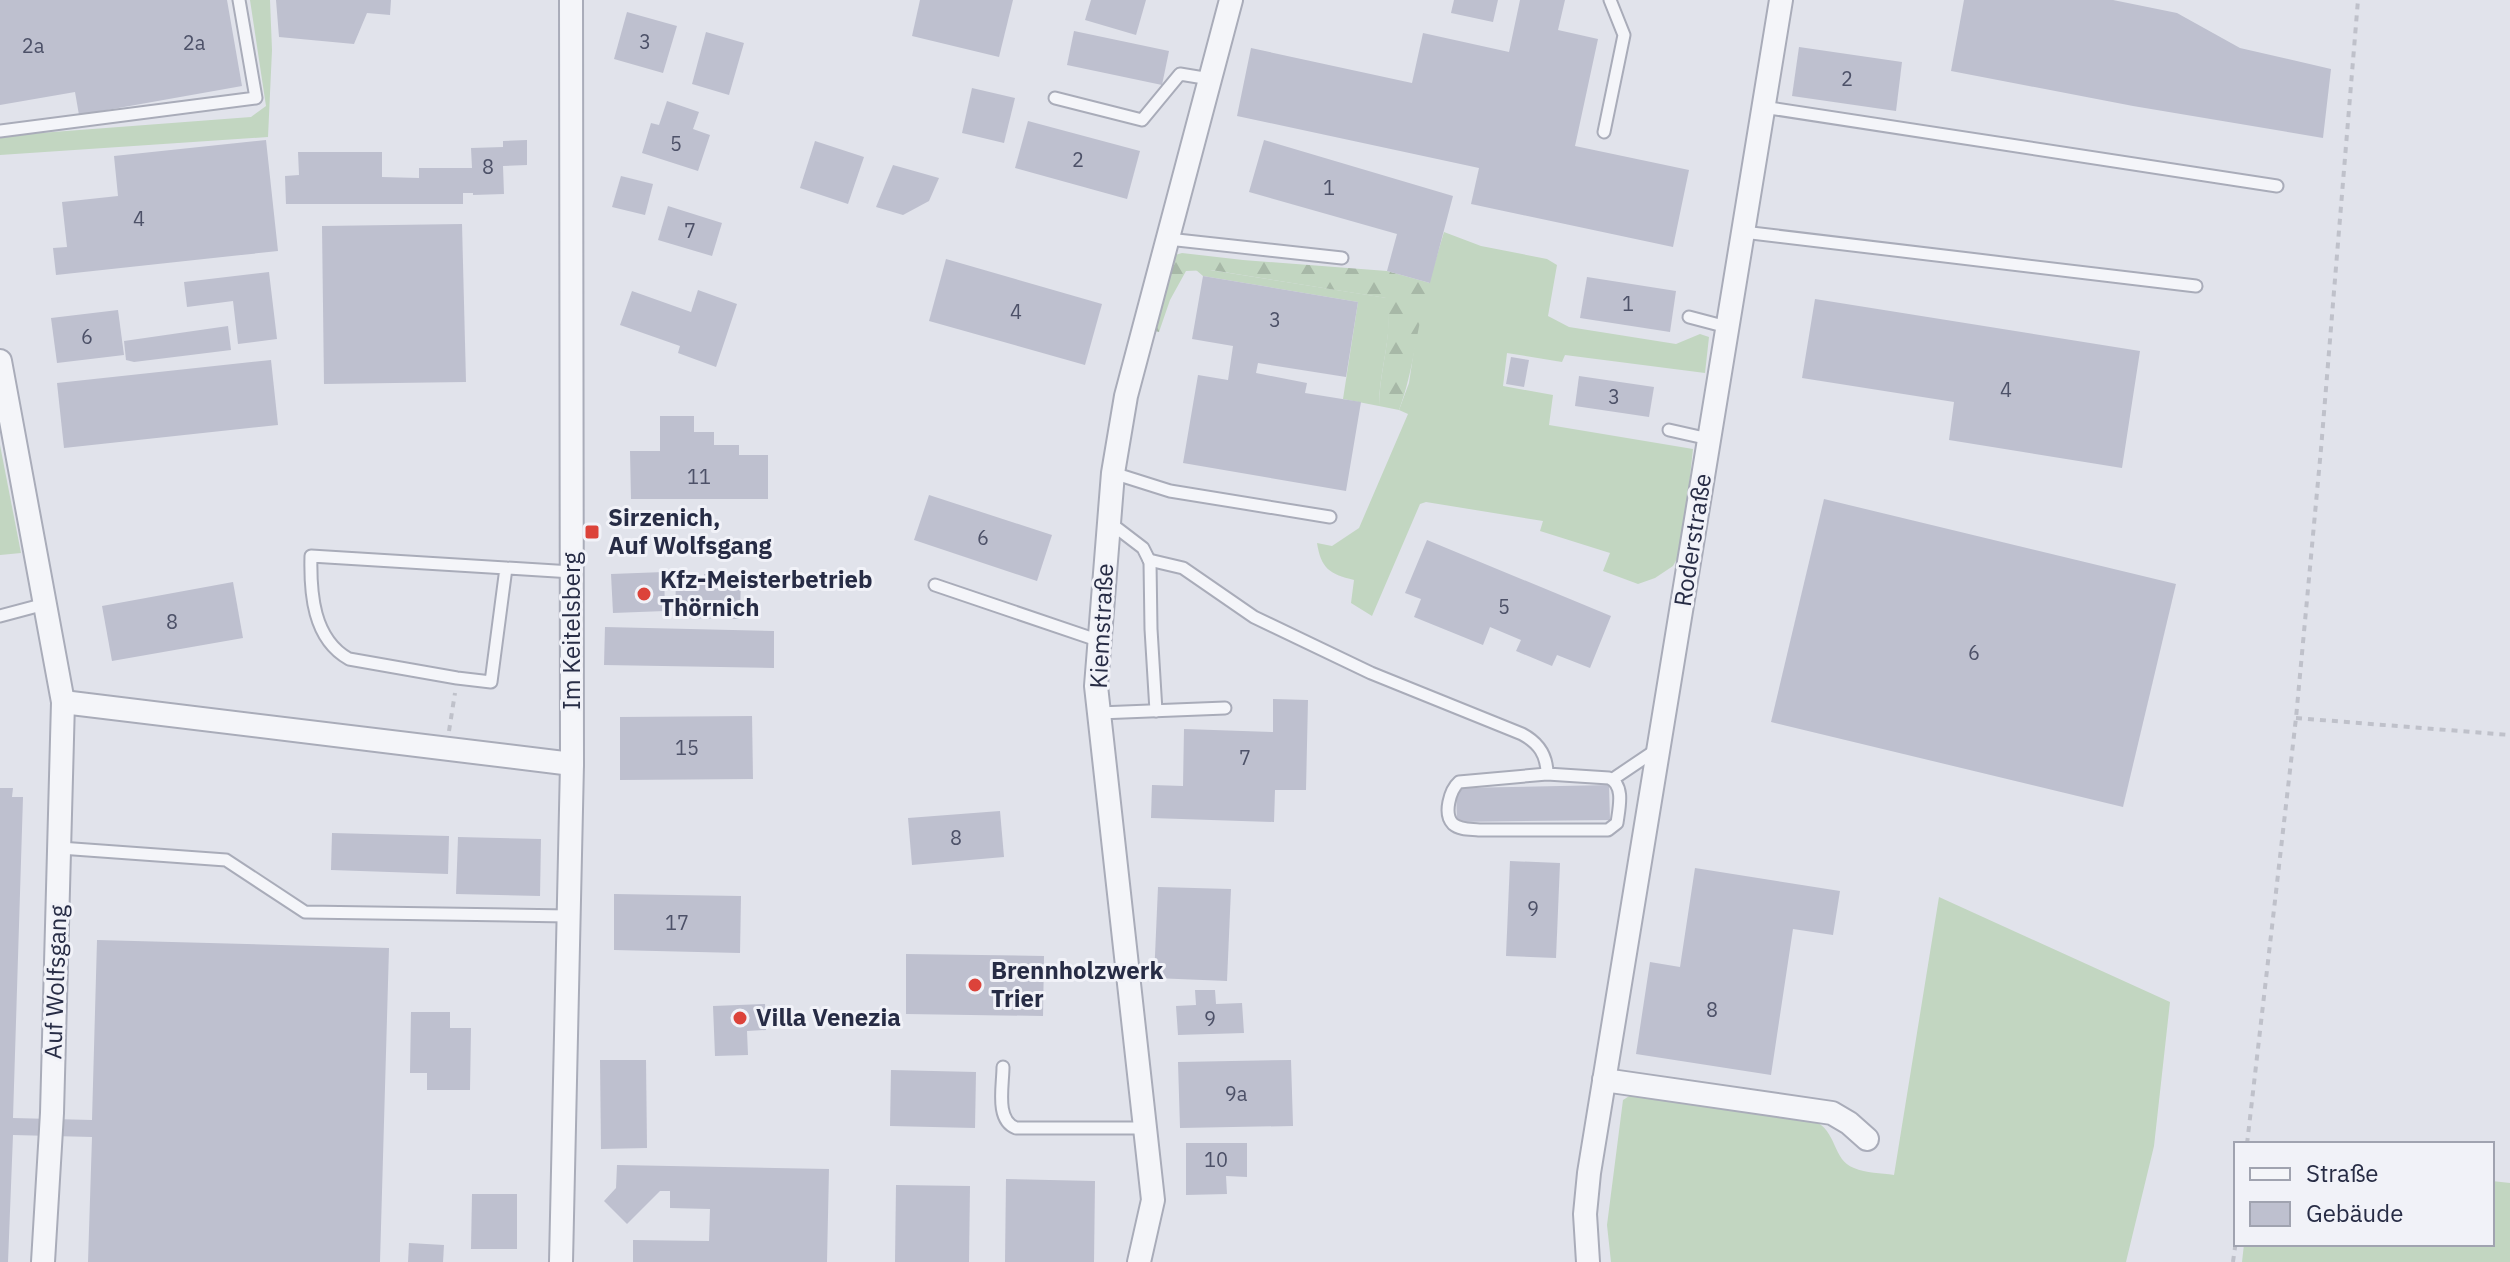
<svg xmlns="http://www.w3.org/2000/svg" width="2510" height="1262" font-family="'IBM Plex Sans',sans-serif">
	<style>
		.grass { fill: #c2d6c1 }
		.forest { fill: url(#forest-firs) }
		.building { fill: #bec0cf }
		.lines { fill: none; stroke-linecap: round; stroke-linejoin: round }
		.lane-casing { stroke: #a9acb9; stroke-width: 15 }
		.street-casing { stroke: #a9acb9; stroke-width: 26 }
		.path { stroke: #bfc1ca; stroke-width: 4; stroke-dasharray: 6 6; stroke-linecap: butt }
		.lane { stroke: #f4f5f9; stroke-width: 11 }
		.street { stroke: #f4f5f9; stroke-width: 22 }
		.poi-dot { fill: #dc433a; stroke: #f1f2f8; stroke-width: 3 }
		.labels { text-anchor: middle; stroke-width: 6; stroke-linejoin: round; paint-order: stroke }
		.number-label { font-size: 20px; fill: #4d5168 }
		.poi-label { font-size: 24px; font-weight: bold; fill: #272c45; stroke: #f1f2f8; text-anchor: start }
		.street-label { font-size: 24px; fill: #272c45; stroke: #f1f2f8 }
	</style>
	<defs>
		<pattern id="forest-firs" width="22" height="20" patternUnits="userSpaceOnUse" patternTransform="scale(2)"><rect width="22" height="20" fill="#c2d6c1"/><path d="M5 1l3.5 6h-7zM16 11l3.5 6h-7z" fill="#a7b8a7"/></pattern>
	</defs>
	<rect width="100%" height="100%" fill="#e1e3eb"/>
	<g class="grass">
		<polygon points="250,0 270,0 272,50 268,137 0,155 0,136 251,117 266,106"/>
		<path d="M 1444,232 L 1481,246 L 1547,259 L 1557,265 L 1548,316 L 1569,327 L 1676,344 L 1700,334 L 1709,337 L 1705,373 L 1565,355 L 1562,362 L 1507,353 L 1503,386 L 1553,395 L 1549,425 L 1693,449 L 1682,550 L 1673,566 L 1655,578 L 1638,584 L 1603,571 L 1610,553 L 1540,531 L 1543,521 L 1426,502 L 1420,504 L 1372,616 L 1351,603 L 1354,580 C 1329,574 1321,568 1317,543 L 1332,546 L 1359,528 L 1408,414 L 1399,410 L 1409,383 L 1419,316 Z"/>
		<path d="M 1196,270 L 1210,270 L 1387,298 C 1394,334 1379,369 1379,406 L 1343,399 L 1358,302 L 1203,276 Z"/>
		<polygon points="0,445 21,553 0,555"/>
		<path d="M 1939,897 L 2170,1002 L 2154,1146 L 2126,1262 L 1611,1262 L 1607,1225 L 1623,1100 L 1634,1093 L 1813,1120 C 1838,1131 1832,1160 1854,1168 C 1866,1173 1881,1173 1894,1175 Z"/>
		<polygon points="2492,1181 2510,1183 2510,1262 2242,1262 2244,1244 2492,1244"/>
	</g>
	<path class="forest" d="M 1182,253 L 1243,260 L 1387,271 L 1430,283 C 1416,325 1415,368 1399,410 L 1379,406 C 1379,369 1394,334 1386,298 L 1211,270 L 1186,271 L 1170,300 L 1159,332 L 1155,331 L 1154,323 L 1175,255 Z"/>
	<g class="building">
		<polygon points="0,0 227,0 242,86 79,115 75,92 0,105"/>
		<polygon points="276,0 391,0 390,15 367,13 354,44 279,37"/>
		<polygon points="920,0 1013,0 999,57 912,36"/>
		<polygon points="1091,0 1146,0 1136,35 1085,20"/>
		<polygon points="1454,0 1498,0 1493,22 1451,13"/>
		<polygon points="1520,0 1565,0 1558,30 1598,39 1575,146 1689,170 1673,247 1471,204 1479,168 1237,116 1251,48 1412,83 1423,33 1509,52"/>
		<polygon points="1964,0 2113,0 2177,13 2240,48 2331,69 2323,138 2133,106 1951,71"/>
		<polygon points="627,12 677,26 663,73 614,59"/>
		<polygon points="1074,31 1169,51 1162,85 1067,65"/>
		<polygon points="706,32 744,43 729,95 692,84"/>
		<polygon points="1799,47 1902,62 1896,111 1792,96"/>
		<polygon points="972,88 1015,98 1004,143 962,133"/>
		<polygon points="667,101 699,112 693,129 710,135 698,171 642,153 651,123 659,125"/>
		<polygon points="1028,121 1140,151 1127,199 1015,168"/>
		<polygon points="266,140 278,251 56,275 53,248 67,247 62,202 118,196 114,156"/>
		<polygon points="527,140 527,165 503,166 504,194 473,195 473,193 463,193 463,204 286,204 285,176 299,175 298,152 382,152 382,177 419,178 419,168 472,168 471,148 503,147 503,141"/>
		<polygon points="1264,140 1453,196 1430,283 1387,271 1397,234 1249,192"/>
		<polygon points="815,141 864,157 848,204 800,188"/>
		<polygon points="893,165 939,178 929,201 903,215 876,207"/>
		<polygon points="621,176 653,184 645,215 612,207"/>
		<polygon points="668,206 722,223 712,256 658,240"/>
		<polygon points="462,224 466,382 324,384 322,226"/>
		<polygon points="946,259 1102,304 1085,365 929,321"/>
		<polygon points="269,272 277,339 238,344 233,301 187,307 184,282"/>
		<polygon points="1203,276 1358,302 1346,377 1258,363 1256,373 1307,383 1305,393 1361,402 1346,491 1183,463 1198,375 1228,380 1233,346 1192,339"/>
		<polygon points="1587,277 1676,291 1670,332 1580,318"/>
		<polygon points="698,290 737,304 716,367 678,353 680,346 620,325 632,291 691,312"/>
		<polygon points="1815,299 2140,351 2122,468 1949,440 1954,402 1802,378"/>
		<polygon points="118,310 124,355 57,363 51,318"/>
		<polygon points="228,326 231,350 134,362 126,360 124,341"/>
		<polygon points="1511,357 1529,360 1524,387 1506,384"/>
		<polygon points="271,360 278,425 64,448 57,383"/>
		<polygon points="1579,376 1654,387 1649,417 1575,406"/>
		<polygon points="660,416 694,416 694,432 714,432 714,445 739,445 739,455 768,455 768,499 631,499 630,451 660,451"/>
		<polygon points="929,495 1052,535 1037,581 914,540"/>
		<polygon points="1824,499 2176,584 2123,807 1771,722"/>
		<polygon points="1427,540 1611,616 1590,668 1557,655 1552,666 1516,651 1521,640 1490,627 1483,645 1414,617 1421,599 1405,593"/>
		<polygon points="664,572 665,611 613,613 611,574"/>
		<polygon points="704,574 741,574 740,619 675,618 676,579 704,580"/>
		<polygon points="233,582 243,638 112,661 102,606"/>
		<polygon points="605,627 774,631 774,668 604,665"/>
		<polygon points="1273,699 1308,700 1306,790 1275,790 1274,822 1151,818 1152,785 1183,786 1184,729 1273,732"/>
		<polygon points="752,716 753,779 620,780 620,717"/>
		<polygon points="1609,785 1610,820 1457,822 1456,788"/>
		<polygon points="0,788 13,788 12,797 23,797 13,1118 92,1120 97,940 389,948 380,1262 88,1262 92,1137 13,1135 8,1262 0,1262"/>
		<polygon points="1000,811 1004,857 912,865 908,818"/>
		<polygon points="332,833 449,836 448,874 331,870"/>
		<polygon points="458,837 541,839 540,896 456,894"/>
		<polygon points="1510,861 1560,863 1556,958 1506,956"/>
		<polygon points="1695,868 1840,891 1833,935 1793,929 1771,1075 1636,1054 1650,962 1680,967"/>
		<polygon points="1158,887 1231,889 1227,981 1154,978"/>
		<polygon points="614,894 741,896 740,953 614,950"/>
		<polygon points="906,954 1044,956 1043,1016 906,1014"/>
		<polygon points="1195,990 1215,990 1216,1004 1242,1003 1244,1033 1178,1035 1176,1006 1196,1005"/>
		<polygon points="765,1004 766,1030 747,1031 748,1055 715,1056 713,1006"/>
		<polygon points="411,1012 450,1012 450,1028 471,1028 470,1090 427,1090 427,1073 410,1073"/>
		<polygon points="600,1060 646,1060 647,1148 601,1149"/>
		<polygon points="1291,1060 1293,1126 1180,1128 1178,1062"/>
		<polygon points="891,1070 976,1072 975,1128 890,1126"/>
		<polygon points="1186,1143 1247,1143 1247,1177 1226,1176 1227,1194 1186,1195"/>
		<polygon points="617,1165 829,1169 827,1262 633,1262 633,1240 709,1241 710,1209 670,1208 670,1191 660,1191 627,1224 604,1201 616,1188"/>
		<polygon points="1006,1179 1095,1181 1094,1262 1005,1262"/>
		<polygon points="896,1185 970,1186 969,1262 895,1262"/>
		<polygon points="472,1194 517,1194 517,1249 471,1249"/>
		<polygon points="409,1243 444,1245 443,1262 408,1262"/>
	</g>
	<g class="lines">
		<g class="lane-casing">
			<g id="lane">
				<polyline points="1055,98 1142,120 1180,74 1210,79"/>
				<polyline points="1763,107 2277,186"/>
				<polyline points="0,131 256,98 239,0"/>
				<polyline points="1604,132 1624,35 1610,0"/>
				<polyline points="1743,232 2196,286"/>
				<polyline points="1168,239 1342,258"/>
				<polyline points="1689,317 1727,327"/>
				<polyline points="1669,430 1709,439"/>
				<polyline points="1113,473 1170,491 1330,517"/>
				<polyline points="1109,522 1143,548 1150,562 1151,629 1156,711"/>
				<path d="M 1149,560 L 1183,568 L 1254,617 L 1371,673 L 1522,734 C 1539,743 1547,755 1547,774 L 1609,778 C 1625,785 1619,808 1617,823 L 1608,830 L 1479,830 C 1471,829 1460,830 1453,824 C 1443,814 1450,790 1459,782 L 1547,774"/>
				<path d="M 506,568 L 491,682 L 457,678 L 349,659 C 313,639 310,593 311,556 L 572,572"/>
				<polyline points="935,585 1100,641"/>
				<polyline points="0,616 45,604"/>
				<polyline points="1099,713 1225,708"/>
				<polyline points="1613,779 1656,750"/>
				<polyline points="60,848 226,860 305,912 568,916"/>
				<path d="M 1003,1067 C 1003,1086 995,1120 1016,1128 L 1145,1128"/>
			</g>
		</g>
		<g class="street-casing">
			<g id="street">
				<polyline points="0,361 63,702 52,1113 43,1262"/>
				<polyline points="63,702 572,764"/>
				<polyline points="1604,1080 1832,1113 1849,1123 1867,1139"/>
				<polyline points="561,1262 572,764 571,0"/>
				<polyline points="1139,1262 1153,1200 1096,686 1113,473 1126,396 1231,0"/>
				<polyline points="1588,1262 1585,1214 1589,1173 1781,0"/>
			</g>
		</g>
		<g class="path">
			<polyline points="2296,718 2510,735"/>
			<polyline points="449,731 455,693"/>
			<polyline points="2247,1144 2296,718 2321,449 2358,0"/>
			<polyline points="2233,1262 2236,1240"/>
		</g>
		<use href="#lane" class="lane"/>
		<use href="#street" class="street"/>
	</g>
	<g class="poi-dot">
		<rect x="584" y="524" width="16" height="16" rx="4"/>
		<circle cx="644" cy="594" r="8"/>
		<circle cx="975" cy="985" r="8"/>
		<circle cx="740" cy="1018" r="8"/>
	</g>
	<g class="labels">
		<g class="number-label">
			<text x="645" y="49">3</text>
			<text x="194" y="50">2a</text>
			<text x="33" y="53">2a</text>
			<text x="1847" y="86">2</text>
			<text x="676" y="151">5</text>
			<text x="1078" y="167">2</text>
			<text x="488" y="174">8</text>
			<text x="1329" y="195">1</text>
			<text x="139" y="226">4</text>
			<text x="690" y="238">7</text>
			<text x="1628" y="311">1</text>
			<text x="1016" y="319">4</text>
			<text x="1275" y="327">3</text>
			<text x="87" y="344">6</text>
			<text x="2006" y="397">4</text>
			<text x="1614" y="404">3</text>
			<text x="699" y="484">11</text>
			<text x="983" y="545">6</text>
			<text x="1504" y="614">5</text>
			<text x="172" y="629">8</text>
			<text x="1974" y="660">6</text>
			<text x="687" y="755">15</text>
			<text x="1245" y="765">7</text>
			<text x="956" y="845">8</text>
			<text x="1533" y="916">9</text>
			<text x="677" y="930">17</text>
			<text x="1712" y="1017">8</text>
			<text x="1210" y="1026">9</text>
			<text x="1236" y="1101">9a</text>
			<text x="1216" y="1167">10</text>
		</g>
		<g class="poi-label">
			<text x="608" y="526">Sirzenich,<tspan x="608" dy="28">Auf Wolfsgang</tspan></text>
			<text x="660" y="588">Kfz-Meisterbetrieb<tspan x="660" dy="28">Thörnich</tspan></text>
			<text x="991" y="979">Brennholzwerk<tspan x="991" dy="28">Trier</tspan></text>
			<text x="756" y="1026">Villa Venezia</text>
		</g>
		<g class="street-label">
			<text transform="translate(1693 540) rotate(-81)" y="8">Roderstraße</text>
			<text transform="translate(1102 626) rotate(-87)" y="8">Kiemstraße</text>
			<text transform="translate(572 631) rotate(-90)" y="8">Im Keitelsberg</text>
			<text transform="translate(56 982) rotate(-88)" y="8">Auf Wolfsgang</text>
		</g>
	</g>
	<rect x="2234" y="1142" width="260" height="104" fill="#f1f2f8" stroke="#a0a3b0" stroke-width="2"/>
	<rect x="2250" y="1168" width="40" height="12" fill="#f4f5f9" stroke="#a0a3b0" stroke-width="2"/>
	<text x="2306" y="1182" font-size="24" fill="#272c45">Straße</text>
	<rect x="2250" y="1202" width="40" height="24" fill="#bec0cf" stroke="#a0a3b0" stroke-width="2"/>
	<text x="2306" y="1222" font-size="24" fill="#272c45">Gebäude</text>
</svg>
